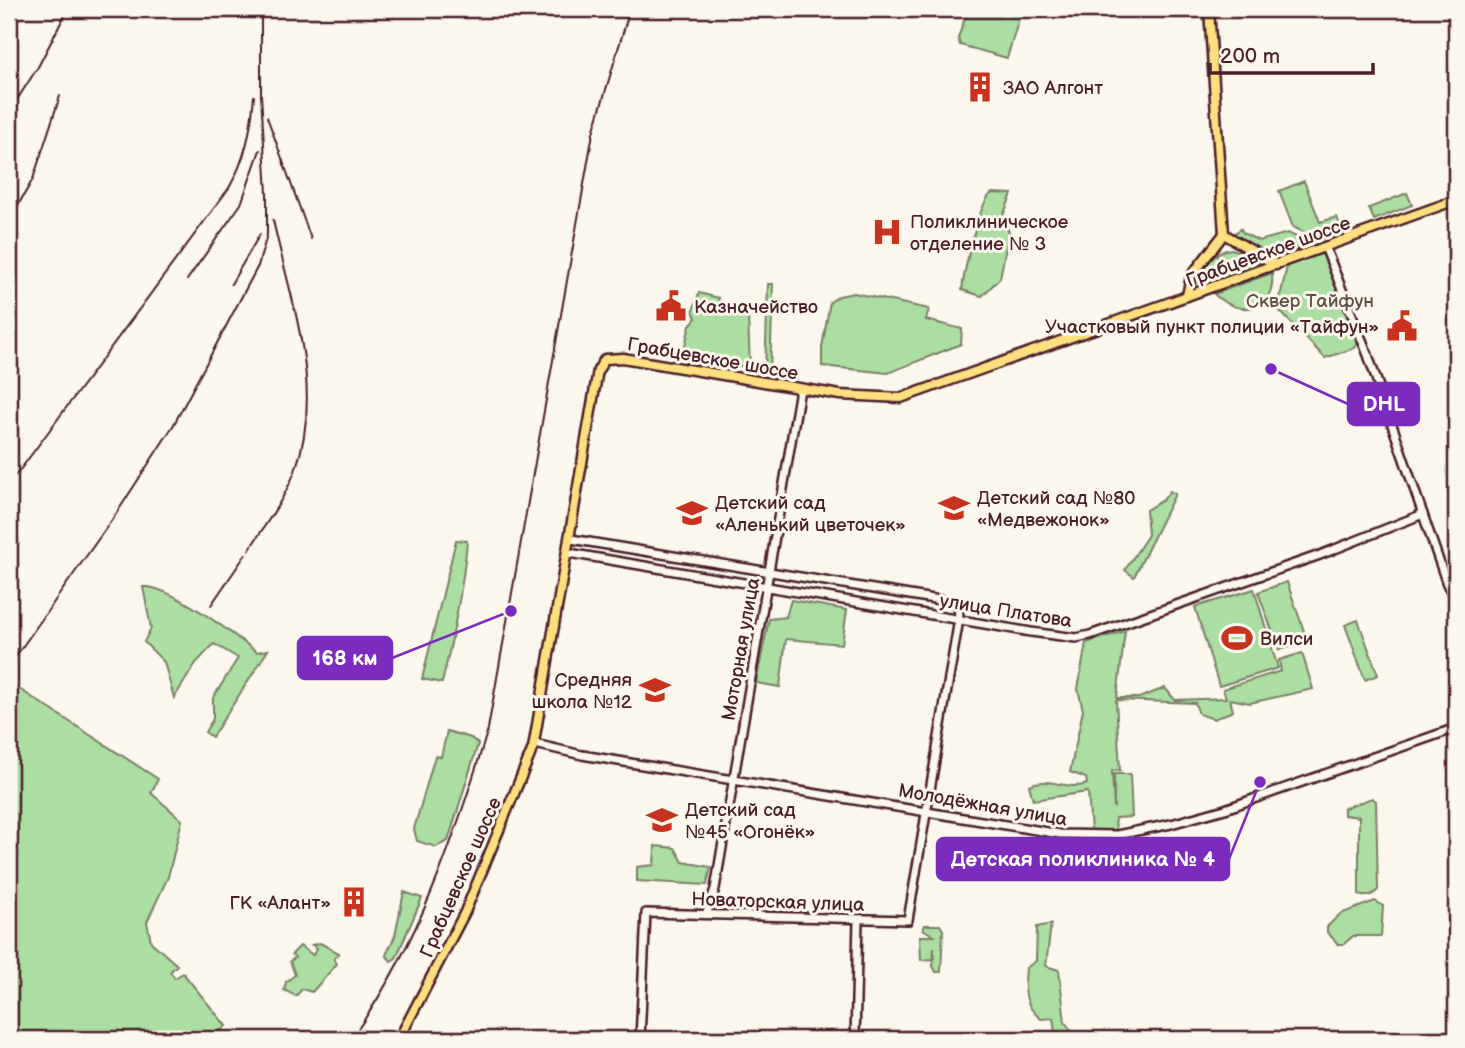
<svg xmlns="http://www.w3.org/2000/svg" width="1465" height="1048" font-family="'Balsamiq Sans',sans-serif">
	<style>
		.green { fill: #aadfa1; stroke: #7a7f66; stroke-width: 2 }
		.lines { fill: none; stroke-linecap: round; stroke-linejoin: round }
		.secondary-casing { stroke: #4a1f2b; stroke-width: 12 }
		.primary-casing { stroke: #4a1f2b; stroke-width: 13 }
		.secondary { stroke: #fbf7ec; stroke-width: 7 }
		.primary { stroke: #fedf80; stroke-width: 8 }
		.rail { stroke: #4a1f2b; stroke-width: 2 }
		.labels { text-anchor: middle; stroke-width: 6; stroke-linejoin: round; paint-order: stroke }
		.poi-label { font-size: 19px; fill: #4a1f2b; stroke: #fbf7ec; text-anchor: start }
		.street-label { font-size: 19px; fill: #4a1f2b; stroke: #fbf7ec }
		.park-label { font-size: 19px; fill: #624f48; stroke: #fbf7ec }
		.leader { fill: none; stroke: #7b2cbf; stroke-width: 2.5 }
		.callout-dot { fill: #7b2cbf; stroke: #fbf7ec; stroke-width: 2.5 }
		.callout { fill: #7b2cbf; stroke: #7b2cbf; stroke-width: 2.5 }
		.callout-label { font-size: 21px; text-anchor: middle; font-weight: bold; fill: #fff }
	</style>
	<rect width="100%" height="100%" fill="#fbf7ec"/>
	<filter id="ink" filterUnits="userSpaceOnUse"><feTurbulence type="fractalNoise" baseFrequency=".0143" numOctaves="2"/><feDisplacementMap in="SourceGraphic" scale="14" xChannelSelector="R" yChannelSelector="G"/><feConvolveMatrix kernelMatrix="1 2 1 2 8 2 1 2 1" color-interpolation-filters="sRGB"/></filter>
	<g filter="url(#ink)">
		<g class="green">
			<polygon points="968,9 1022,9 1007,58 960,45 958,38"/>
			<polygon points="1304,181 1320,222 1337,217 1342,232 1320,240 1293,227 1279,191"/>
			<path d="M 992,193 L 1012,194 L 1002,218 L 1009,232 L 1000,278 L 982,296 L 962,290 C 964,272 979,201 992,193 Z"/>
			<polygon points="1407,193 1412,205 1374,220 1369,208"/>
			<path d="M 1241,229 L 1243,233 L 1259,241 L 1288,233 L 1303,240 L 1302,246 C 1284,266 1256,247 1237,238 L 1233,234 Z"/>
			<path d="M 1231,249 L 1248,254 L 1259,263 L 1198,288 L 1195,286 C 1197,272 1216,250 1231,249 Z"/>
			<polygon points="1321,253 1328,259 1358,343 1355,348 1325,358 1274,305 1281,293 1287,266"/>
			<path d="M 1272,273 C 1276,312 1239,318 1214,294 Z"/>
			<polygon points="768,284 773,284 770,373 765,373"/>
			<polygon points="699,293 719,298 718,304 748,315 750,368 683,354 690,325 696,318 693,311"/>
			<polygon points="854,293 929,309 926,320 962,329 961,344 888,373 822,366 822,347 830,302 839,296"/>
			<polygon points="1170,491 1175,494 1134,577 1125,570 1148,535 1146,510 1163,500"/>
			<path d="M 456,540 L 467,541 C 463,589 453,637 442,683 L 422,679 Z"/>
			<polygon points="1287,582 1307,640 1279,650 1258,592"/>
			<path d="M 143,587 C 171,585 234,635 257,652 L 268,650 L 212,737 L 205,732 L 213,719 L 213,698 L 238,658 L 214,644 L 196,663 L 174,698 L 164,662 L 144,642 L 151,628 Z"/>
			<polygon points="1254,589 1278,668 1219,686 1195,607"/>
			<polygon points="791,600 847,610 842,644 786,639 780,687 756,683 769,619 786,617"/>
			<polygon points="1358,620 1378,675 1365,680 1345,625"/>
			<path d="M 1125,631 L 1117,698 L 1139,698 L 1165,688 L 1175,700 L 1226,698 L 1223,689 L 1281,671 L 1279,660 L 1302,653 L 1313,689 L 1250,703 L 1230,699 L 1233,711 L 1214,719 L 1199,714 L 1195,703 L 1116,700 L 1120,770 L 1112,771 L 1114,808 L 1114,774 L 1130,774 L 1132,817 L 1115,818 L 1116,830 L 1091,830 L 1088,792 L 1033,800 L 1029,785 C 1049,776 1067,791 1087,784 L 1086,778 L 1070,772 L 1083,710 L 1078,689 L 1086,643 Z"/>
			<polygon points="10,683 158,779 151,793 182,820 168,877 147,922 151,942 177,965 170,972 175,978 183,973 226,1026 211,1039 9,1039"/>
			<polygon points="447,731 471,738 478,744 448,841 436,847 417,841 414,829 435,756 441,757"/>
			<path d="M 1372,798 L 1376,801 L 1378,890 C 1373,895 1367,898 1359,895 L 1359,817 L 1344,815 L 1344,808 Z"/>
			<polygon points="655,846 675,848 683,862 711,867 707,885 637,881 637,867 654,865"/>
			<polygon points="404,892 422,898 396,958 391,961 386,955 395,936"/>
			<polygon points="1375,901 1383,906 1381,936 1353,936 1344,944 1338,944 1327,932 1327,927 1340,914"/>
			<path d="M 1051,924 L 1046,966 L 1059,970 L 1065,1022 L 1077,1039 L 1056,1039 L 1053,1018 L 1041,1019 C 1023,1005 1024,989 1026,968 L 1036,961 L 1037,927 Z"/>
			<polygon points="925,925 940,925 943,930 941,972 936,972 933,966 934,947 934,959 921,960 920,936 934,936 923,929"/>
			<polygon points="320,943 339,953 334,959 337,964 312,992 302,989 296,996 284,990 286,982 295,975 290,961 295,958 292,954 300,946 313,955 317,948 312,945"/>
		</g>
		<g class="lines">
			<g class="secondary-casing">
				<g id="secondary">
					<polyline points="1325,247 1368,355 1447,584 1456,600"/>
					<polyline points="571,539 958,603 959,619 908,920 646,913 640,1039"/>
					<polyline points="569,553 1031,632 1076,638 1090,635 1320,555 1423,514"/>
					<polyline points="535,744 582,755 1060,834 1117,835 1171,824 1225,809 1456,728"/>
					<polyline points="707,912 715,889 800,389"/>
					<polyline points="855,1039 858,920"/>
				</g>
			</g>
			<g class="primary-casing">
				<g id="primary">
					<polyline points="1209,9 1224,234"/>
					<polyline points="1224,234 1276,265"/>
					<polyline points="1187,296 1191,276 1224,234"/>
					<polyline points="399,1039 465,912 533,748 598,370 605,359 623,358 840,395 901,398 1456,200"/>
				</g>
			</g>
			<use href="#secondary" class="secondary"/>
			<use href="#primary" class="primary"/>
			<g class="rail">
				<polyline points="9,112 38,67 68,9"/>
				<polyline points="267,117 311,239"/>
				<polyline points="9,221 33,179 60,96"/>
				<polyline points="187,280 241,204 260,150"/>
				<polyline points="231,284 260,234"/>
				<path d="M 9,482 L 20,470 L 229,188 C 246,158 251,130 254,96"/>
				<path d="M 249,550 C 265,525 284,500 295,471 C 325,388 291,303 273,220"/>
				<polyline points="211,605 246,554"/>
				<polyline points="11,663 116,514 173,426 258,266 267,235 267,193 261,95 261,9"/>
				<path d="M 351,1039 C 418,946 455,838 488,729 L 593,133 L 630,9"/>
			</g>
		</g>
	</g>
	<defs>
		<g id="building-bare" transform="scale(2.415)"><path d="M-4-6H4V6H1V3H-1V6H-4ZM-2.5-4.3h1.7v1.8h-1.7ZM.8-4.3h1.7v1.8H.8ZM-2.5-1h1.7V.8h-1.7ZM.8-1h1.7V.8H.8Z" fill="#c8321e" stroke="#fbf7ec" stroke-width="2.5" paint-order="stroke"/></g>
		<g id="hospital-bare" transform="scale(2.415)"><path d="M-5-5h3v3.5h4V-5h3V5h-3V1.5h-4V5h-3Z" fill="#c8321e" stroke="#fbf7ec" stroke-width="2.5" paint-order="stroke"/></g>
		<g id="civic-bare" transform="scale(2.415)"><path d="M-.6-6.5H3V-4.5H.6V-3L4-1V1h2V6H-6V1h2V-1L-.6-3ZM-1.2 2.5V6h2.4V2.5Z" fill="#c8321e" stroke="#fbf7ec" stroke-width="2.5" paint-order="stroke"/></g>
		<g id="school-bare" transform="scale(2.415)"><path d="M0-5L7-2L0 1L-7-2ZM-4 1L0 2.5L4 1V4Q0 6-4 4Z" fill="#c8321e" stroke="#fbf7ec" stroke-width="2.5" paint-order="stroke"/></g>
		<g id="stadium-bare" transform="scale(2.415)"><path d="M0-5a6.5 5 0 1 0 0 10a6.5 5 0 1 0 0-10ZM-3.5-1.8h7v3.6h-7Z" fill="#c8321e" stroke="#fbf7ec" stroke-width="2.5" paint-order="stroke"/></g>
	</defs>
	<g fill-rule="evenodd">
		<use href="#building-bare" x="980" y="87"/>
		<use href="#hospital-bare" x="887" y="232"/>
		<use href="#civic-bare" x="671" y="306"/>
		<use href="#civic-bare" x="1402" y="326"/>
		<use href="#school-bare" x="954" y="508"/>
		<use href="#school-bare" x="692" y="513"/>
		<use href="#stadium-bare" x="1237" y="638"/>
		<use href="#school-bare" x="655" y="690"/>
		<use href="#school-bare" x="662" y="820"/>
		<use href="#building-bare" x="354" y="902"/>
	</g>
	<g class="labels">
		<g class="poi-label">
			<text x="1003" y="94">ЗАО Алгонт</text>
			<text x="910" y="228">Поликлиническое<tspan x="910" dy="22">отделение № 3</tspan></text>
			<text x="694" y="313">Казначейство</text>
			<text x="1379" y="333" text-anchor="end">Участковый пункт полиции «Тайфун»</text>
			<text x="977" y="504">Детский сад №80<tspan x="977" dy="22">«Медвежонок»</tspan></text>
			<text x="715" y="509">Детский сад<tspan x="715" dy="22">«Аленький цветочек»</tspan></text>
			<text x="1260" y="645">Вилси</text>
			<text x="632" y="686" text-anchor="end">Средняя<tspan x="632" dy="22">школа №12</tspan></text>
			<text x="685" y="816">Детский сад<tspan x="685" dy="22">№45 «Огонёк»</tspan></text>
			<text x="331" y="909" text-anchor="end">ГК «Алант»</text>
		</g>
		<g class="street-label">
			<text transform="translate(1268 251) rotate(-20)" y="7">Грабцевское шоссе</text>
			<text transform="translate(713 358) rotate(10)" y="7">Грабцевское шоссе</text>
			<text transform="translate(1006 610) rotate(9)" y="7">улица Платова</text>
			<text transform="translate(740 649) rotate(-80)" y="7">Моторная улица</text>
			<text transform="translate(983 804) rotate(10)" y="7">Молодёжная улица</text>
			<text transform="translate(460 877) rotate(-66)" y="7">Грабцевское шоссе</text>
			<text transform="translate(778 901) rotate(2)" y="7">Новаторская улица</text>
		</g>
		<g class="park-label">
			<text x="1310" y="307">Сквер Тайфун</text>
		</g>
	</g>
	<path class="leader" d="M1271 369L1348 404M511 611L392 658M1260 782L1229 859"/>
	<g class="callout-dot">
		<circle cx="1271" cy="369" r="7"/>
		<circle cx="511" cy="611" r="7"/>
		<circle cx="1260" cy="782" r="7"/>
	</g>
	<g class="callout">
		<rect x="1348" y="383" width="71" height="42" rx="7"/>
		<rect x="298" y="637" width="94" height="42" rx="7"/>
		<rect x="937" y="838" width="292" height="42" rx="7"/>
	</g>
	<g class="callout-label">
		<text x="1384" y="411">DHL</text>
		<text x="345" y="665">168 км</text>
		<text x="1083" y="866">Детская поликлиника № 4</text>
	</g>
	<rect width="1465" height="1048" fill="none" stroke="#fbf7ec" stroke-width="35"/>
	<rect x="18" y="18" width="1430" height="1013" fill="none" stroke="#4a1f2b" stroke-width="2.5" filter="url(#ink)"/>
	<path d="M1210 63v10h163v-10" fill="none" stroke="#4a1f2b" stroke-width="3.5"/>
	<text x="1220" y="63" font-size="21" fill="#4a1f2b" stroke="#fbf7ec" stroke-width="5" paint-order="stroke">200 m</text>
</svg>
